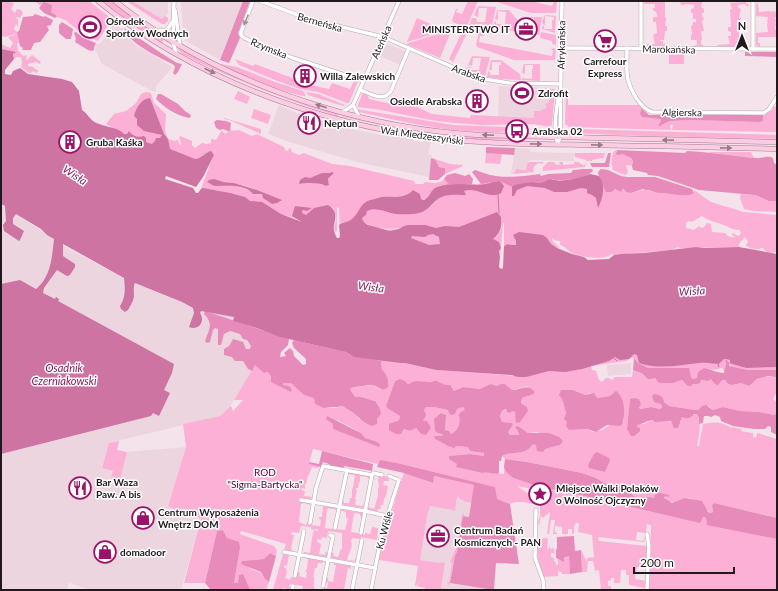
<svg xmlns="http://www.w3.org/2000/svg" width="778" height="591" font-family="Lato,sans-serif">
	<style>
		.built { fill: #edd5e0 }
		.green { fill: #fcb0d6; fill-rule: evenodd }
		.forest { fill: #e78bba }
		.water { fill: #ce74a3; fill-rule: evenodd }
		.lines { fill: none; stroke-linecap: round; stroke-linejoin: round }
		.stream { stroke: #ce74a3; stroke-width: 1 }
		.minor-casing { stroke: #b7a7af; stroke-width: 4.5 }
		.major-casing { stroke: #ab7991; stroke-width: 5.5 }
		.minor { stroke: #fff; stroke-width: 3.5 }
		.major { stroke: #facde3; stroke-width: 4.5 }
		.oneway { fill: #9a9898 }
		.oneway2 { fill: #977c89 }
		.labels { text-anchor: middle; stroke-width: 3; stroke-linejoin: round; paint-order: stroke }
		.poi-label { font-size: 10px; font-weight: bold; fill: #1f191b; stroke: #fff; text-anchor: start }
		.street-label { font-size: 10px; fill: #1f191b; stroke: #fff }
		.park-label { font-size: 10px; fill: #520034; stroke: #fff }
		.water-label { font-size: 11px; font-style: italic; fill: #871b5d; stroke: #fff }
	</style>
	<rect width="100%" height="100%" fill="#f4e3eb"/>
	<g class="built">
		<polygon points="131,1 168,1 168,13 163,20"/>
		<polygon points="181,1 243,1 220,60 186,41 183,32"/>
		<polygon points="115,24 123,29 124,35 137,46 171,66 172,68 156,86 156,90 154,92 102,64 94,47 96,43 100,44 113,25"/>
		<polygon points="388,44 407,52 400,65 380,56 385,45"/>
		<polygon points="499,86 552,88 555,91 550,112 534,112 534,118 498,117"/>
		<polygon points="279,105 294,112 322,121 323,120 329,121 330,123 332,122 350,127 351,129 381,135 414,139 414,141 422,142 423,141 431,142 428,154 432,155 429,177 357,162 286,141 268,134"/>
		<polygon points="515,148 530,149 530,152 575,153 574,161 531,160 527,163 526,170 521,169 515,172 514,174 511,174"/>
		<polygon points="1,204 69,249 124,278 125,295 124,300 120,306 134,296 133,285 135,283 182,302 190,307 201,311 235,317 233,321 262,353 230,407 220,416 109,443 102,468 113,471 120,480 127,452 186,447 168,506 198,517 201,519 181,590 85,590 84,588 69,583 67,590 1,590"/>
		<polygon points="631,363 631,374 608,376 607,365"/>
		<polygon points="433,483 474,485 469,517 463,517 450,582 493,590 425,590 425,588 415,586"/>
	</g>
	<g class="green">
		<polygon points="1,1 10,1 10,2 14,3 11,9 15,13 17,9 21,10 23,13 20,18 17,17 15,18 18,19 18,27 16,24 14,29 17,32 19,42 17,44 18,51 21,52 20,53 23,56 27,55 26,59 27,60 32,55 41,62 40,64 36,62 28,64 28,66 34,67 35,69 38,70 38,72 36,73 33,71 31,73 29,73 21,67 22,62 21,57 17,57 14,59 14,53 1,49 1,44 10,48 13,43 8,37 15,35 15,34 5,37 1,36"/>
		<polygon points="34,1 89,1 112,19 98,41 83,34 65,20 57,17"/>
		<polygon points="102,1 112,1 164,39 162,43 126,19"/>
		<polygon points="126,1 132,1 162,19 165,16 168,18 168,21 165,24 162,24"/>
		<polygon points="468,1 478,1 467,26 464,27 453,22 452,20 456,9 458,9 456,12 462,14"/>
		<polygon points="494,1 531,1 552,6 554,1 557,1 556,13 531,13"/>
		<polygon points="646,1 672,2 665,2 665,17 667,19 666,19 665,26 667,26 667,31 665,31 664,40 660,40 660,41 663,41 663,44 668,44 668,46 647,46 647,44 655,44 653,35 657,33 656,22 653,22 653,17 657,17 657,13 653,10 653,8 655,8 655,4 643,4"/>
		<polygon points="680,2 702,2 701,7 704,9 704,13 702,13 702,17 704,18 702,22 704,31 701,31 702,40 701,40 701,44 703,45 703,46 693,46 697,45 697,40 691,40 691,35 692,35 691,26 692,26 693,22 696,22 696,19 693,19 693,13 691,13 691,9 694,8 694,5 686,4 685,5 681,5"/>
		<polygon points="745,2 750,6 746,6 745,4 738,5 738,8 741,9 739,18 741,18 741,19 738,23 738,27 741,27 741,31 739,32 739,36 741,36 741,40 739,41 739,47 717,46 717,45 730,44 728,36 731,36 731,32 728,31 728,27 731,27 730,9 732,9 730,3"/>
		<polygon points="758,2 759,12 769,11 771,12 772,11 777,12 777,17 775,17 776,22 775,22 776,24 775,28 777,32 777,37 758,37 758,43 760,43 760,47 756,45 756,33 768,32 767,24 768,22 767,22 768,17 756,16 756,5"/>
		<polygon points="479,6 496,7 491,30 488,33 468,28 472,18 476,18 477,22 485,22 487,8 479,8 478,17 474,15 477,8"/>
		<polygon points="498,10 509,10 521,24 519,32 493,27 495,21 496,21 496,24 505,24 506,12 498,11 498,20 495,19 497,11"/>
		<polygon points="546,15 556,16 555,33 542,29 542,26 544,26 544,29 552,29 552,20 554,20 554,17 545,16 545,25 544,25 542,23 544,16"/>
		<polygon points="525,17 542,17 539,35 533,31 533,22 534,21 534,18 526,18 526,26 524,26 523,24"/>
		<polygon points="417,18 442,29 441,32 407,42"/>
		<polygon points="456,26 468,31 453,62 449,59 462,32 455,28"/>
		<polygon points="446,31 449,32 450,34 440,58 406,44"/>
		<polygon points="479,32 483,33 484,35 484,36 480,36 479,42 552,56 553,50 550,49 554,48 556,50 555,60 514,60 477,47 476,44"/>
		<polygon points="541,32 556,35 556,45 552,44 552,41 540,38"/>
		<path d="M 177,47 L 203,62 L 250,84 L 338,114 L 338,116 C 284,100 232,79 182,54 Z"/>
		<rect x="669" y="52" width="15" height="12"/>
		<polygon points="472,56 490,57 485,76 466,70 467,67 471,67 471,70 479,70 481,58 473,58 472,66 468,65"/>
		<polygon points="235,59 253,66 255,64 311,85 329,89 332,83 350,89 354,81 358,81 349,103 347,103 318,92 300,89 275,80 239,65"/>
		<polygon points="491,60 501,60 520,74 521,80 500,79 487,77 488,71 490,72 490,75 499,75 499,65 501,65 501,62 492,62 492,70 489,70"/>
		<path d="M 221,64 L 237,67 L 275,82 L 303,91 L 306,96 C 288,95 236,74 221,64 Z"/>
		<polygon points="524,64 540,64 540,81 522,80 522,78 532,79 532,69 533,69 533,65 525,65 525,74 522,73 523,66"/>
		<polygon points="550,89 555,89 552,125 550,127 533,124 482,125 455,123 430,120 381,110 358,107 358,105 363,92 367,93 369,99 391,104 395,95 396,97 432,114 470,118 471,115 534,118 534,111 540,111 546,108 546,103 549,103"/>
		<polygon points="566,90 568,91 568,105 639,105 641,108 640,114 642,117 660,119 661,121 658,125 663,125 670,121 690,120 760,122 763,121 763,115 772,110 774,106 777,108 777,132 672,130 673,125 670,125 671,130 569,127 565,124"/>
		<polygon points="238,91 250,97 247,104 234,99"/>
		<path d="M 146,92 L 151,93 L 154,103 L 166,114 L 165,131 L 168,139 L 175,141 L 176,140 L 178,140 L 179,144 L 181,145 L 181,142 L 179,138 L 180,136 L 192,141 L 192,145 L 195,148 L 202,143 L 207,144 L 211,143 L 211,139 L 216,140 L 222,130 L 223,132 L 226,134 L 228,131 C 232,130 235,131 239,130 L 252,136 L 257,134 L 284,147 L 285,150 L 288,151 L 289,148 L 291,149 L 292,152 L 299,155 L 304,153 L 332,164 L 350,166 L 414,181 L 415,184 L 423,184 L 425,182 L 434,183 L 441,182 L 444,179 L 450,184 L 479,184 L 499,181 L 505,182 L 512,187 L 531,182 L 541,183 L 550,179 L 557,181 L 552,184 L 555,188 C 568,191 581,181 593,188 L 593,191 L 598,196 L 603,186 L 606,192 L 612,192 L 615,189 L 621,192 L 624,189 L 619,188 L 614,184 L 612,185 L 611,188 L 607,189 L 606,181 L 609,179 L 637,184 L 637,188 L 628,190 L 625,189 L 626,192 L 632,193 L 646,189 L 648,191 L 657,192 L 659,193 C 670,192 684,199 694,193 L 694,190 L 711,202 L 744,212 L 777,215 L 777,252 L 768,253 L 762,248 C 758,250 749,249 746,245 L 748,242 L 745,237 L 739,244 L 739,247 C 725,247 711,248 697,247 C 690,247 684,250 678,247 L 671,250 L 614,255 L 612,254 C 602,261 583,257 572,253 C 568,251 565,246 560,245 L 560,241 L 554,240 L 553,238 L 552,239 L 553,242 L 561,249 C 554,246 526,237 519,239 C 516,241 516,242 516,245 L 506,246 L 504,256 L 504,223 L 503,223 L 500,257 L 499,242 L 493,241 L 493,245 L 492,246 L 489,244 L 489,241 C 491,240 493,239 495,238 C 503,232 504,219 497,213 L 485,217 L 466,230 L 455,233 L 446,242 L 433,247 L 422,246 L 386,230 L 399,229 L 399,228 C 389,230 368,229 362,219 L 366,208 L 369,206 L 383,208 L 390,203 L 394,208 L 393,213 C 404,214 415,215 426,210 L 423,207 L 423,205 L 428,204 L 430,207 L 440,197 L 462,189 L 469,188 L 478,191 L 498,192 L 501,190 L 502,185 L 500,183 L 478,186 L 471,185 L 462,187 L 450,186 L 445,189 L 438,188 L 430,193 L 426,199 L 421,199 L 420,194 L 413,190 C 403,200 392,194 382,199 C 377,200 381,201 376,202 C 372,203 369,205 364,207 C 357,227 357,222 340,231 L 339,208 L 337,207 L 337,230 L 336,233 C 332,226 336,225 336,219 C 336,215 334,212 334,208 L 330,207 L 323,208 L 321,211 L 316,212 L 319,217 L 328,222 L 323,222 L 320,225 L 309,221 L 308,222 L 309,225 L 307,224 C 300,221 291,216 283,215 C 275,213 262,217 257,211 L 251,212 L 248,207 L 249,201 C 239,196 211,188 201,189 L 216,148 L 203,177 L 201,179 L 210,157 L 210,154 L 208,152 L 202,156 L 203,159 L 200,160 L 185,158 L 180,159 L 178,162 L 172,164 L 169,161 L 167,150 L 166,157 L 168,164 L 161,161 C 159,153 149,150 143,145 L 145,141 L 144,139 L 138,141 L 139,144 L 97,125 L 90,120 L 117,130 L 106,124 L 114,114 L 126,111 L 136,103 L 141,94 ZM 328,173 L 333,174 L 331,177 L 328,179 L 329,185 L 326,186 L 320,184 L 319,177 ZM 223,182 C 233,182 260,189 268,196 L 264,198 L 262,194 L 253,194 C 247,187 231,185 222,185 L 221,184 ZM 702,216 C 710,222 717,222 726,226 C 731,228 734,230 740,230 L 741,234 L 738,236 L 733,233 L 732,235 L 735,237 C 731,238 728,237 725,233 L 712,232 L 711,224 L 707,223 L 704,227 L 701,228 L 699,226 L 694,230 L 686,228 L 686,223 L 688,221 L 692,222 Z"/>
		<polygon points="306,92 318,94 345,105 343,106 308,95"/>
		<polygon points="254,109 271,115 268,124 251,118"/>
		<path d="M 356,109 L 453,125 L 506,127 L 512,131 C 460,136 409,123 359,112 Z"/>
		<path d="M 343,116 C 370,122 397,129 425,133 C 466,138 509,139 551,139 L 483,140 L 457,137 L 404,130 L 343,117 Z"/>
		<polygon points="224,118 261,129 261,134 229,120 224,119"/>
		<polygon points="578,129 777,135 777,139 643,136 571,133 571,131"/>
		<path d="M 617,150 L 616,152 C 623,153 629,155 633,161 L 632,166 L 627,165 L 626,166 L 628,172 L 626,175 L 622,174 L 613,170 C 611,163 611,158 614,151 Z"/>
		<polygon points="707,152 751,152 754,158 720,155"/>
		<polygon points="486,153 502,154 500,164 485,163"/>
		<polygon points="575,153 605,153 603,159 601,158 592,160 592,161 586,161 586,160 575,157"/>
		<polygon points="435,159 450,164 463,165 463,166 445,174 445,168 438,166"/>
		<path d="M 530,162 L 544,162 L 542,164 L 539,163 C 535,165 532,167 534,172 L 514,174 L 516,169 L 526,170 L 527,163 Z"/>
		<polygon points="548,162 554,162 555,164 559,165 560,162 563,162 563,165 574,164 574,162 580,162 579,163 584,165 586,163 585,167 543,171 543,167"/>
		<polygon points="741,194 755,195 769,201 777,201 777,212 754,211 744,209 740,198"/>
		<path d="M 319,346 L 391,362 L 405,363 L 436,370 L 515,376 L 595,364 L 603,362 L 612,356 L 634,354 L 679,365 L 701,363 L 719,364 L 724,359 L 726,359 L 725,372 L 722,368 L 714,370 L 704,368 L 697,378 L 693,379 L 691,377 L 688,368 C 672,369 644,375 634,358 L 631,358 L 626,361 L 591,366 L 592,370 L 596,371 L 599,380 L 602,382 L 606,378 L 609,378 L 612,380 L 615,377 L 632,377 L 633,370 L 655,378 L 664,383 L 668,382 L 673,383 L 682,380 C 691,388 691,385 701,380 L 708,381 L 711,379 L 725,380 L 728,384 L 732,385 L 741,383 L 749,386 C 759,377 762,376 776,377 L 777,375 L 777,392 L 773,399 L 777,402 L 777,413 L 774,415 L 759,412 L 740,411 L 723,407 L 713,410 L 709,406 L 702,406 L 698,410 L 695,410 L 669,406 L 664,402 L 660,409 L 651,407 L 641,409 L 630,399 L 627,429 L 637,427 L 637,424 L 644,424 L 653,420 L 680,423 L 682,417 L 697,414 C 702,424 699,435 697,446 L 699,446 L 703,424 C 714,422 720,421 730,427 L 730,429 L 731,427 L 742,429 L 741,431 L 753,433 L 753,437 L 756,438 L 757,433 L 777,439 L 777,518 L 714,503 L 712,505 L 713,512 L 711,513 L 690,498 C 679,499 672,507 664,498 L 665,496 L 656,492 L 654,498 L 650,497 L 638,498 L 634,496 L 622,486 L 606,484 L 596,478 L 582,473 L 527,462 L 505,459 L 502,456 C 514,450 524,457 533,444 L 537,444 L 545,449 C 551,448 554,446 560,445 L 537,432 L 528,433 L 518,426 L 516,430 L 520,433 L 519,435 L 510,435 L 508,432 L 513,425 L 512,423 L 502,422 L 500,416 L 502,411 C 507,409 510,410 515,412 L 515,416 L 527,407 L 521,403 L 522,398 L 534,394 L 527,386 L 512,390 L 505,384 L 501,384 L 497,386 L 491,384 L 486,386 L 480,389 L 463,387 L 454,391 L 437,381 C 434,381 432,382 430,382 C 422,384 417,378 409,384 L 406,383 L 400,379 L 395,381 L 386,406 L 388,409 L 400,416 L 399,420 L 396,420 L 396,434 L 401,434 L 404,429 L 410,431 L 416,428 L 421,434 L 424,410 L 426,407 L 434,407 L 448,410 L 463,407 L 466,410 L 459,417 C 460,424 458,428 453,433 L 451,434 L 445,430 L 447,422 L 443,436 L 435,436 L 435,439 L 448,446 L 456,446 L 468,447 L 470,451 L 484,453 L 484,456 L 470,454 L 449,456 L 449,459 L 457,464 L 457,467 L 482,473 C 486,471 498,473 504,474 L 504,467 L 506,472 L 513,478 L 537,486 L 603,500 L 608,498 L 619,504 L 657,512 L 706,518 L 707,524 L 777,539 L 777,590 L 649,590 L 651,525 L 647,524 L 646,533 L 637,532 L 636,540 L 643,541 L 645,535 L 644,542 L 598,537 L 599,541 L 647,546 L 646,568 L 637,567 L 636,574 L 635,574 L 635,579 L 646,581 L 645,588 L 629,585 L 629,575 L 626,575 L 626,570 L 621,570 L 620,583 L 614,583 L 614,578 L 611,578 L 611,580 L 608,581 L 608,586 L 611,586 L 611,590 L 601,590 L 599,570 L 595,571 L 593,561 L 588,561 L 587,572 L 582,572 L 581,550 L 587,562 L 587,558 L 594,557 L 592,535 L 578,532 L 579,523 L 576,523 L 575,525 L 574,526 L 574,534 L 572,534 L 572,529 L 568,529 L 568,534 L 562,534 L 562,527 L 555,526 L 555,532 L 557,533 L 557,534 L 553,534 L 555,520 L 551,520 L 549,534 L 547,534 L 550,512 L 543,518 L 541,516 L 539,525 L 537,524 L 540,516 L 540,500 L 542,498 L 543,491 L 517,486 L 530,495 L 534,504 L 523,502 L 515,502 L 510,504 L 497,499 L 494,487 L 397,463 L 380,461 L 378,464 L 313,449 L 309,464 L 319,466 L 318,468 L 312,467 L 309,475 L 308,475 L 306,484 L 305,484 L 305,489 L 302,488 L 301,490 L 305,491 L 304,496 L 313,497 L 310,499 L 299,498 L 298,501 L 309,502 L 311,505 L 304,503 L 301,504 L 299,522 L 306,525 L 308,521 L 308,525 L 320,526 L 321,520 L 319,519 L 319,517 L 322,517 L 323,505 L 336,508 L 337,510 L 329,508 L 327,510 L 325,528 L 332,529 L 334,526 L 334,529 L 345,530 L 348,518 L 346,518 L 346,512 L 340,510 L 340,509 L 362,513 L 362,518 L 361,518 L 360,514 L 354,513 L 351,532 L 356,533 L 358,533 L 359,534 L 365,535 L 365,533 L 370,534 L 372,527 L 378,528 L 377,540 L 361,537 L 360,539 L 353,538 L 351,540 L 352,546 L 347,559 L 348,560 L 355,561 L 355,558 L 357,559 L 356,562 L 331,558 L 330,553 L 334,553 L 333,556 L 338,557 L 341,549 L 342,549 L 342,533 L 328,531 L 327,538 L 322,537 L 321,540 L 317,539 L 317,542 L 320,543 L 321,545 L 319,554 L 325,555 L 325,552 L 327,553 L 327,556 L 325,557 L 304,553 L 304,552 L 310,553 L 312,538 L 314,530 L 318,531 L 318,529 L 315,529 L 314,530 L 311,529 L 311,527 L 301,526 L 299,533 L 292,532 L 291,535 L 294,535 L 291,548 L 293,552 L 284,550 L 286,544 L 241,531 L 240,534 L 274,546 L 277,550 L 276,556 L 270,553 L 264,559 L 242,561 L 251,569 L 261,573 L 265,579 L 269,582 L 266,590 L 250,590 L 249,588 L 234,583 L 240,548 L 227,538 L 223,530 L 217,531 L 205,583 L 184,583 L 201,519 L 198,517 L 171,508 L 168,506 L 186,447 L 183,424 L 220,416 L 231,406 L 233,411 L 243,400 L 234,400 L 255,365 L 266,372 L 283,385 L 283,382 L 291,382 L 304,395 L 315,398 L 326,407 L 335,408 L 341,406 L 356,414 L 360,420 L 375,401 C 368,400 362,396 355,397 L 349,390 L 351,388 L 372,385 L 381,390 L 382,364 ZM 573,390 L 585,395 L 590,393 L 597,398 L 610,396 L 623,405 L 624,421 L 619,426 L 610,425 L 602,430 L 593,432 L 587,429 L 569,430 L 563,399 ZM 337,420 L 360,432 L 365,438 L 375,441 L 378,446 L 333,429 L 333,424 Z"/>
		<polygon points="728,359 730,360 730,363 732,364 746,368 777,367 777,372 776,371 746,371 731,367"/>
		<polygon points="119,441 117,450 127,452 120,480 111,477 113,471 102,468 109,443"/>
		<polygon points="348,472 370,476 369,479 367,477 360,476 360,482 359,482 358,488 356,488 356,490 357,490 355,499 357,500 356,500 355,505 362,506 364,503 363,508 344,505 341,503 342,499 343,499 344,503 349,503 350,498 352,498 352,489 353,488 355,475 347,474"/>
		<polygon points="404,472 432,483 434,476 474,485 472,503 463,501 463,500 459,499 459,497 457,497 455,511 453,510 430,506 429,511 428,511 420,560 433,562 433,564 419,583 415,586 418,566 379,560 383,540"/>
		<polygon points="379,475 388,477 389,479 389,481 384,481 383,485 388,486 386,496 384,499 383,505 380,505 381,509 378,509 377,511 368,510 367,508 367,504 368,504 368,507 374,509 378,496 378,488 379,487 378,480 372,479 373,476 374,479 378,480"/>
		<polygon points="464,513 457,553 455,556 449,586 447,582 449,582 452,563 450,562 457,546 462,514"/>
		<polygon points="546,538 548,539 547,550 550,546 550,549 554,548 555,556 554,553 551,553 551,557 554,558 554,562 555,560 556,565 558,565 558,559 564,562 564,559 569,556 570,574 562,574 562,572 559,572 558,568 558,576 543,577 538,559 537,541 539,539"/>
		<polygon points="283,554 289,555 287,566 284,565 284,568 286,568 287,573 285,578 290,580 291,577 296,578 297,573 298,572 300,573 299,576 306,578 307,572 305,571 307,569 308,559 302,557 323,561 323,563 318,563 317,568 315,568 313,577 314,577 314,588 318,590 302,590 303,586 290,584 289,587 291,588 291,590 283,588 282,590 273,590"/>
		<polygon points="434,562 440,563 443,562 445,563 441,588 447,590 425,590 425,588 417,586"/>
		<polygon points="334,563 351,566 351,569 348,568 344,589 346,590 323,590 324,588 327,588 328,583 325,582 326,578 328,578 328,581 333,582 336,565 334,565"/>
	</g>
	<g class="forest">
		<polygon points="243,1 250,1 238,33 240,38 229,63 220,60"/>
		<polygon points="44,2 52,5 51,12 57,16 55,18 44,13 39,8"/>
		<polygon points="35,14 44,17 45,16 53,20 51,25 47,26 49,30 40,42 34,43 31,50 22,50 23,48 20,46 17,32 19,31 23,17 33,16"/>
		<polygon points="62,22 73,29 71,39 66,39 59,33 59,25"/>
		<path d="M 124,28 L 161,53 L 177,63 L 182,64 L 178,72 L 175,75 L 173,73 L 175,67 L 174,65 C 161,58 127,43 124,28 Z"/>
		<polygon points="76,32 83,38 96,43 94,47 94,50 92,51 88,50 75,42 76,38 74,33"/>
		<polygon points="745,52 777,52 777,57 745,56"/>
		<path d="M 158,94 L 161,94 L 178,104 L 185,111 L 191,115 L 190,118 C 177,116 165,108 156,99 Z"/>
		<polygon points="641,108 649,115 763,115 763,121 760,122 690,120 670,121 660,126 658,125 661,121 660,119 642,117 640,114"/>
		<polygon points="217,120 226,121 231,123 230,131 228,131 223,129 220,130 216,128 214,122"/>
		<polygon points="486,147 515,148 514,155 486,153"/>
		<path d="M 617,150 L 685,153 L 687,151 C 710,152 732,156 755,158 C 762,159 766,155 773,158 L 774,163 L 777,165 L 777,201 L 769,201 L 755,195 L 699,190 L 658,176 L 648,175 L 647,173 L 633,170 L 632,166 L 633,161 L 631,158 L 623,154 L 617,155 L 616,154 Z"/>
		<polygon points="608,153 611,153 609,167 592,167 590,163 605,163"/>
		<polygon points="431,158 435,159 439,167 445,168 445,174 438,180 429,180"/>
		<path d="M 583,169 L 592,169 L 593,171 C 585,179 561,182 551,179 L 541,183 L 531,182 L 512,187 C 509,185 502,182 499,181 L 481,184 L 472,172 L 475,170 C 482,172 488,175 496,176 C 508,178 527,176 540,174 L 541,176 L 548,174 L 571,173 L 573,170 Z"/>
		<path d="M 601,169 L 608,170 L 621,176 L 627,177 L 655,177 L 692,189 L 694,193 C 684,199 670,192 659,193 C 658,193 645,189 643,189 L 631,193 L 626,192 L 624,189 L 623,189 L 621,192 L 615,189 L 612,192 L 606,192 C 605,191 598,175 598,172 Z"/>
		<polygon points="455,173 465,176 469,174 473,179 472,184 449,184 444,179 447,175"/>
		<path d="M 205,311 L 289,339 L 288,345 L 281,352 L 280,357 L 286,356 L 284,353 L 290,348 L 293,351 L 294,356 L 303,365 L 306,364 L 306,359 L 294,348 L 292,343 L 294,340 L 346,352 L 350,355 L 381,361 L 382,370 C 387,374 389,381 388,387 C 381,393 379,386 372,385 C 366,385 357,387 351,388 L 350,390 L 355,397 C 363,396 368,400 375,401 L 380,409 L 381,414 L 377,419 L 377,424 L 372,426 C 364,423 362,420 356,415 C 352,411 346,409 342,406 C 334,408 329,406 324,408 L 315,404 L 314,398 L 304,395 L 291,383 L 283,383 L 283,385 L 289,386 L 292,390 L 291,392 L 271,382 L 271,376 L 267,372 L 264,373 L 255,365 L 252,371 L 248,369 L 243,361 L 235,361 L 232,357 L 224,355 L 224,349 L 229,346 L 233,339 L 243,342 L 246,349 L 250,349 L 251,346 L 247,340 L 243,339 L 240,334 L 230,331 L 224,334 L 221,345 L 218,345 L 218,329 L 215,328 L 213,330 L 210,342 L 207,343 L 205,341 C 209,329 214,324 204,314 Z"/>
		<path d="M 634,358 L 638,363 L 648,368 L 689,368 L 691,377 L 693,379 L 697,378 L 698,372 L 704,368 C 711,369 717,373 724,373 L 726,363 L 725,360 L 727,360 L 730,363 L 729,366 L 747,370 L 776,370 L 777,375 L 776,377 L 768,376 L 757,379 L 749,386 L 741,383 L 732,385 L 728,384 L 725,380 L 722,380 L 718,385 L 715,384 L 711,379 L 708,381 L 701,380 L 700,383 L 697,384 L 693,384 L 691,386 L 688,386 L 682,380 L 673,383 L 659,383 L 655,378 C 645,380 649,379 643,374 C 640,372 635,371 633,370 Z"/>
		<path d="M 400,379 L 405,381 L 406,383 L 409,384 C 416,379 420,382 428,382 C 432,383 434,380 437,381 C 443,384 444,385 450,385 L 454,391 L 463,387 L 480,389 L 486,386 L 491,384 L 497,386 L 501,384 L 505,384 L 512,390 C 520,390 527,383 534,391 L 534,394 L 522,398 L 521,403 L 527,407 L 528,411 L 520,422 L 516,423 L 515,412 L 512,411 L 510,413 L 507,412 L 506,409 L 502,411 L 500,416 L 502,422 L 512,423 L 513,425 L 508,432 L 510,435 L 519,435 L 519,433 L 515,427 L 518,426 L 528,433 L 549,433 L 559,437 L 563,441 L 560,445 C 554,446 551,448 545,449 L 543,452 L 537,451 L 536,445 L 533,444 C 524,457 515,450 502,456 L 501,461 L 499,461 L 499,473 C 493,475 488,471 482,473 L 456,467 L 457,464 L 449,459 L 449,456 L 470,454 L 484,456 L 484,453 L 470,451 L 468,447 L 456,446 L 454,448 L 448,446 L 435,439 L 434,436 L 442,436 L 443,434 L 438,433 L 435,431 L 434,419 L 441,413 L 446,415 L 445,430 L 449,431 L 451,434 L 453,433 C 456,430 458,428 459,424 C 461,416 455,414 465,410 L 463,407 L 457,409 L 455,414 L 450,415 L 448,410 L 434,407 L 426,407 L 424,410 L 426,415 L 423,421 L 427,421 L 431,428 L 426,435 L 421,434 L 416,428 L 410,431 L 404,429 L 401,434 L 396,434 L 389,430 L 389,424 L 399,420 L 400,416 L 388,409 L 386,406 L 395,381 Z"/>
		<path d="M 561,390 L 573,390 L 585,395 L 594,393 L 597,398 L 610,396 L 616,391 C 625,397 626,415 622,425 L 619,426 L 607,425 L 596,432 L 587,429 L 569,430 L 566,426 L 567,422 L 564,419 L 566,413 C 564,407 564,400 559,395 Z"/>
		<path d="M 654,394 C 660,395 663,396 664,402 L 669,406 L 695,410 L 698,410 L 702,406 L 706,405 L 713,410 L 723,407 L 740,411 L 759,412 L 774,415 L 777,413 L 777,435 L 771,432 L 771,427 L 768,426 L 765,429 L 754,429 L 733,426 L 721,421 L 720,417 L 715,415 L 711,417 L 708,416 L 704,416 L 703,423 L 699,424 L 699,418 L 697,414 L 694,414 C 690,419 688,419 682,417 L 678,428 L 674,428 L 671,421 L 655,422 L 653,420 C 648,420 643,424 637,425 L 637,427 L 640,428 L 640,431 L 634,436 L 631,436 L 627,429 L 630,399 L 634,398 L 639,399 L 641,404 L 639,408 L 641,409 L 651,407 L 660,409 L 662,407 L 661,404 L 654,402 L 652,396 Z"/>
		<polygon points="327,416 361,433 365,438 375,441 380,444 379,447 333,429 333,424 326,419"/>
		<polygon points="322,451 373,464 372,471 344,466 343,468 330,466 329,464 323,462 321,467 309,464 309,462 319,464"/>
		<polygon points="597,452 609,458 610,460 605,472 589,468 588,465 594,454"/>
		<polygon points="505,459 527,462 582,473 596,478 606,484 622,486 634,496 638,498 650,497 654,498 656,492 669,495 669,497 665,496 664,498 672,503 685,498 702,501 708,512 711,513 713,512 712,505 714,503 777,518 777,539 707,525 706,518 703,517 700,523 619,504 608,498 603,500 537,486 513,478 506,472 504,467"/>
		<polygon points="380,460 397,463 495,487 497,499 510,504 519,564 496,563 494,590 450,583 455,556 457,552 463,516 469,517 474,485 434,476 433,483 404,473 377,467"/>
		<polygon points="223,530 227,538 239,542 240,548 234,583 238,583 239,575 243,574 250,590 211,590 205,583 217,531"/>
		<polygon points="574,536 575,551 581,550 582,572 570,574 569,556 564,558 564,562 556,558 556,550 557,548 557,537"/>
		<polygon points="270,553 276,556 269,582 265,579 261,572 241,564 242,561 264,559"/>
	</g>
	<g class="water">
		<path d="M 1,49 L 16,52 L 13,54 L 14,59 L 5,70 L 5,74 L 11,75 L 13,71 L 20,68 L 28,74 L 62,79 L 72,82 L 79,91 L 82,110 C 88,114 90,120 96,123 C 104,127 119,127 124,134 L 127,134 L 129,131 C 132,136 138,138 144,136 L 146,138 L 146,142 L 152,144 L 155,141 L 156,138 L 160,138 L 162,135 L 144,131 L 137,125 L 137,119 L 134,116 C 136,108 141,99 150,98 L 164,134 L 168,139 L 170,149 L 195,159 C 201,159 205,152 211,151 L 214,155 L 203,177 L 196,187 L 166,176 L 165,179 L 193,188 L 196,193 L 198,193 L 201,189 L 203,188 L 230,193 L 245,197 L 250,201 L 262,202 L 281,214 L 302,222 L 292,216 L 295,206 L 312,208 L 307,211 L 303,210 L 302,211 L 302,213 L 306,215 L 314,208 L 328,205 C 337,210 336,217 334,225 C 333,229 335,235 337,238 L 339,238 L 340,236 L 339,225 C 343,222 350,222 353,218 C 359,213 360,203 370,200 C 374,200 379,197 382,197 C 393,196 405,199 413,190 L 420,194 L 421,199 L 424,200 C 430,197 430,190 437,187 C 450,183 463,184 477,185 C 484,185 492,182 499,181 L 501,182 L 504,186 L 501,193 C 489,200 476,186 464,191 L 466,195 C 458,195 446,193 438,199 C 429,206 427,213 413,214 C 406,214 397,215 391,213 C 383,211 375,207 367,211 L 366,215 L 363,217 L 362,219 L 365,223 L 368,225 L 390,231 L 399,229 L 404,226 L 408,225 L 425,225 L 436,228 L 445,226 L 459,227 L 497,212 L 501,217 C 502,226 501,233 493,239 L 499,242 L 501,248 L 499,251 L 500,257 L 499,267 L 501,269 L 503,268 L 504,246 L 508,244 L 510,245 L 516,245 L 516,241 L 513,235 L 519,232 L 543,235 L 547,238 L 551,244 L 557,248 L 572,254 L 584,257 L 588,260 L 609,259 L 614,255 L 621,254 L 644,253 L 696,247 L 705,248 L 739,247 L 777,254 L 777,367 L 746,368 L 732,364 L 730,363 L 730,360 L 724,359 L 719,364 C 712,364 706,362 700,363 C 680,365 659,370 639,363 L 637,355 L 634,354 L 629,359 L 620,360 L 615,357 L 609,361 L 582,369 L 565,372 L 549,371 L 526,377 L 518,377 L 511,375 L 436,370 L 405,363 L 400,363 L 354,357 L 346,352 L 280,337 L 257,328 L 233,321 L 234,317 L 201,311 L 200,313 C 206,322 198,331 189,327 L 194,313 L 193,308 L 182,302 L 135,283 C 133,287 134,292 134,297 C 133,302 130,306 128,310 L 125,312 L 121,309 L 120,306 C 126,297 125,288 124,278 L 63,244 L 63,256 L 75,264 L 75,267 L 70,275 L 67,276 L 57,270 L 44,288 L 43,293 L 55,299 L 56,297 L 59,299 L 58,301 L 174,364 L 172,373 L 164,390 L 170,393 L 159,416 L 153,413 L 151,416 L 1,454 L 1,284 L 20,280 L 36,289 C 51,277 52,257 54,239 L 47,235 L 41,229 L 16,214 L 13,218 L 13,224 L 24,231 L 20,240 L 19,241 L 4,231 L 3,225 L 6,221 L 5,206 L 1,204 ZM 433,234 L 439,237 L 440,244 L 429,245 L 411,238 L 412,236 L 425,237 L 428,235 Z"/>
		<path d="M 332,172 L 334,173 L 328,179 L 329,185 L 326,186 C 318,182 306,183 299,184 L 300,180 L 305,177 L 310,178 L 322,173 L 330,173 Z"/>
		<path d="M 590,174 L 599,176 C 606,185 603,198 598,208 L 596,198 L 592,195 L 587,193 L 587,189 L 581,188 L 567,192 L 554,192 L 545,188 L 527,186 L 517,190 L 514,196 L 512,196 L 512,187 L 514,185 L 531,182 L 541,183 L 550,179 C 564,183 578,178 590,174 Z"/>
		<path d="M 214,179 L 223,182 L 234,183 L 257,190 L 282,200 L 277,203 L 272,204 L 263,198 L 262,194 L 253,194 C 244,184 228,186 216,186 C 213,186 210,183 207,182 L 209,180 Z"/>
	</g>
	<g class="lines">
		<g class="stream">
			<polyline points="498,194 499,213"/>
			<polyline points="613,357 617,361"/>
			<polyline points="718,364 719,367"/>
		</g>
		<g class="minor-casing">
			<g id="minor">
				<polyline points="174,1 173,42 176,53"/>
				<polyline points="253,1 241,32 241,35 244,38 293,58 363,81"/>
				<polyline points="260,1 309,19 383,37 478,78 509,83 560,84"/>
				<polyline points="175,10 180,46"/>
				<polyline points="157,31 167,30 172,22"/>
				<polyline points="561,48 777,49"/>
				<path d="M 627,48 C 627,58 626,70 628,80 C 631,91 640,108 652,112 L 764,113 L 769,109 L 777,97"/>
				<polyline points="641,48 641,1"/>
				<polyline points="753,49 753,1"/>
				<path d="M 360,90 C 370,93 383,103 391,91 L 409,48"/>
				<polyline points="353,105 359,116"/>
				<polyline points="343,112 353,105 399,1"/>
				<polyline points="558,144 560,137 562,1"/>
				<path d="M 558,144 C 552,128 557,109 559,92"/>
				<polyline points="301,500 365,511 387,516"/>
				<polyline points="536,510 535,558 543,580 544,590"/>
				<polyline points="310,523 316,488 323,466 372,475 373,473 382,475"/>
				<polyline points="335,528 347,470"/>
				<polyline points="361,533 372,475"/>
				<polyline points="284,552 375,568"/>
				<polyline points="295,576 304,531"/>
				<polyline points="323,586 333,536 330,535"/>
				<polyline points="292,590 293,586"/>
				<polyline points="352,590 362,540"/>
				<polyline points="371,590 382,533 399,480 389,476"/>
				<polyline points="647,590 649,546 647,534"/>
			</g>
		</g>
		<g class="major-casing">
			<g id="major">
				<path d="M 98,1 C 191,77 316,123 434,138 C 487,144 539,144 591,145 C 653,146 715,147 777,149"/>
				<path d="M 115,1 C 134,16 154,31 175,43 C 265,96 374,129 479,135 L 777,142"/>
			</g>
		</g>
		<use href="#minor" class="minor"/>
		<use href="#major" class="major"/>
	</g>
	<defs><path id="oneway-solid" d="M-6-.8H1V-3.2L6.5 0L1 3.2V.8H-6Z"/></defs>
	<use class="oneway" href="#oneway-solid" transform="translate(246 20) rotate(112)"/>
	<g class="oneway2">
		<use href="#oneway-solid" transform="translate(210 71) rotate(25)"/>
		<use href="#oneway-solid" transform="translate(321 106) rotate(-163)"/>
		<use href="#oneway-solid" transform="translate(488 135) rotate(-178)"/>
		<use href="#oneway-solid" transform="translate(668 140) rotate(-179)"/>
		<use href="#oneway-solid" transform="translate(536 144) rotate(1)"/>
		<use href="#oneway-solid" transform="translate(597 145) rotate(1)"/>
		<use href="#oneway-solid" transform="translate(726 148) rotate(1)"/>
	</g>
	<defs>
		<g id="stadium-ring" transform="scale(1.15)"><circle r="9.5" fill="#fff" stroke="#991469" stroke-width="1.5"/><path d="M0-5a6.5 5 0 1 0 0 10a6.5 5 0 1 0 0-10ZM-3.5-1.8h7v3.6h-7Z" fill="#991469"/></g>
		<g id="office-ring" transform="scale(1.15)"><circle r="9.5" fill="#fff" stroke="#991469" stroke-width="1.5"/><path d="M-6-3h4V-5.5h4V-3h4V5H-6ZM-1-4.5V-3h2v-1.5ZM-6 0V1H6V0Z" fill="#991469"/></g>
		<g id="supermarket-ring" transform="scale(1.15)"><circle r="9.5" fill="#fff" stroke="#991469" stroke-width="1.5"/><path d="M-6-5.5h2.5l.6 2H6L4.5 2H-2.5L-4.4-4H-6ZM-1.5 3.2a1.3 1.3 0 1 0 .1 0ZM3 3.2a1.3 1.3 0 1 0 .1 0Z" fill="#991469"/></g>
		<g id="building-ring" transform="scale(1.15)"><circle r="9.5" fill="#fff" stroke="#991469" stroke-width="1.5"/><path d="M-4-6H4V6H1V3H-1V6H-4ZM-2.5-4.3h1.7v1.8h-1.7ZM.8-4.3h1.7v1.8H.8ZM-2.5-1h1.7V.8h-1.7ZM.8-1h1.7V.8H.8Z" fill="#991469"/></g>
		<g id="restaurant-ring" transform="scale(1.15)"><circle r="9.5" fill="#fff" stroke="#991469" stroke-width="1.5"/><path d="M-5-6h1v4h1v-4h1v4h1v-4h1v5L-1.5 .5V6h-2V.5L-5-1ZM5-6V6H3V1.5H1.5Q1.5-4 5-6Z" fill="#991469"/></g>
		<g id="bus-ring" transform="scale(1.15)"><circle r="9.5" fill="#fff" stroke="#991469" stroke-width="1.5"/><path d="M-5-6H5V4H4V6H2V4H-2V6H-4V4H-5ZM-3.5-4V0h7V-4ZM-3.5 1.2v1.5H-2V1.2ZM2 1.2v1.5H3.5V1.2Z" fill="#991469"/></g>
		<g id="sight-ring" transform="scale(1.15)"><circle r="9.5" fill="#fff" stroke="#991469" stroke-width="1.5"/><path d="M0-6L1.8-2.2L6-1.7L2.9 1.2L3.7 5.4L0 3.3L-3.7 5.4L-2.9 1.2L-6-1.7L-1.8-2.2Z" fill="#991469"/></g>
		<g id="shop-ring" transform="scale(1.15)"><circle r="9.5" fill="#fff" stroke="#991469" stroke-width="1.5"/><path d="M-5-2.5h2.3a2.7 3.5 0 0 1 5.4 0H5L5.5 6h-11ZM-1.5-2.5h3a1.5 2.3 0 0 0-3 0Z" fill="#991469"/></g>
	</defs>
	<g fill-rule="evenodd">
		<use href="#stadium-ring" x="90" y="27"/>
		<use href="#office-ring" x="526" y="29"/>
		<use href="#supermarket-ring" x="605" y="41"/>
		<use href="#building-ring" x="305" y="76"/>
		<use href="#stadium-ring" x="522" y="93"/>
		<use href="#building-ring" x="477" y="101"/>
		<use href="#restaurant-ring" x="309" y="123"/>
		<use href="#bus-ring" x="517" y="131"/>
		<use href="#building-ring" x="70" y="142"/>
		<use href="#restaurant-ring" x="80" y="488"/>
		<use href="#sight-ring" x="540" y="494"/>
		<use href="#shop-ring" x="143" y="518"/>
		<use href="#office-ring" x="438" y="536"/>
		<use href="#shop-ring" x="105" y="552"/>
	</g>
	<g class="labels">
		<g class="poi-label">
			<text x="106" y="25">Ośrodek<tspan x="106" dy="12">Sportów Wodnych</tspan></text>
			<text x="510" y="33" text-anchor="end">MINISTERSTWO IT</text>
			<text x="605" y="65" text-anchor="middle">Carrefour<tspan x="605" dy="12">Express</tspan></text>
			<text x="320" y="80">Willa Zalewskich</text>
			<text x="538" y="97">Zdrofit</text>
			<text x="462" y="105" text-anchor="end">Osiedle Arabska</text>
			<text x="324" y="127">Neptun</text>
			<text x="532" y="135">Arabska 02</text>
			<text x="86" y="146">Gruba Kaśka</text>
			<text x="96" y="486">Bar Waza<tspan x="96" dy="12">Paw. A bis</tspan></text>
			<text x="556" y="492">Miejsce Walki Polaków<tspan x="556" dy="12">o Wolność Ojczyzny</tspan></text>
			<text x="158" y="516">Centrum Wyposażenia<tspan x="158" dy="12">Wnętrz DOM</tspan></text>
			<text x="454" y="534">Centrum Badań<tspan x="454" dy="12">Kosmicznych - PAN</tspan></text>
			<text x="120" y="556">domadoor</text>
		</g>
		<g class="street-label">
			<text transform="translate(320 22) rotate(16)" y="4">Berneńska</text>
			<text transform="translate(381 42) rotate(-66)" y="4">Ateńska</text>
			<text transform="translate(561 45) rotate(-89)" y="4">Afrykańska</text>
			<text transform="translate(269 48) rotate(22)" y="4">Rzymska</text>
			<text transform="translate(669 49) rotate(1)" y="4">Marokańska</text>
			<text transform="translate(469 73) rotate(20)" y="4">Arabska</text>
			<text transform="translate(682 112) rotate(1)" y="4">Algierska</text>
			<text transform="translate(422 135) rotate(8)" y="4">Wał Miedzeszyński</text>
			<text transform="translate(384 530) rotate(-75)" y="4">Ku Wiśle</text>
		</g>
		<g class="park-label">
			<text x="265" y="476">ROD<tspan x="265" dy="12">"Sigma-Bartycka"</tspan></text>
		</g>
		<g class="water-label">
			<text transform="translate(75 175) rotate(33)" y="4">Wisła</text>
			<text transform="translate(371 287) rotate(7)" y="4">Wisła</text>
			<text transform="translate(692 291) rotate(-3)" y="4">Wisła</text>
			<text x="64" y="372">Osadnik<tspan x="64" dy="13">Czerniakowski</tspan></text>
		</g>
	</g>
	<rect width="778" height="591" fill="none" stroke="#1f191b" stroke-width="4"/>
	<g transform="translate(742 36)" stroke="#ffffff" stroke-width="3" paint-order="stroke">
	<path d="M0-3L7 15L0 10L-7 15Z" fill="#1f191b"/>
	<text y="-6" font-size="11" font-weight="bold" text-anchor="middle" fill="#1f191b">N</text>
	</g>
	<path d="M634 567v6h100v-6" fill="none" stroke="#1f191b" stroke-width="2"/>
	<text x="640" y="567" font-size="12" fill="#1f191b" stroke="#ffffff" stroke-width="3" paint-order="stroke">200 m</text>
</svg>
